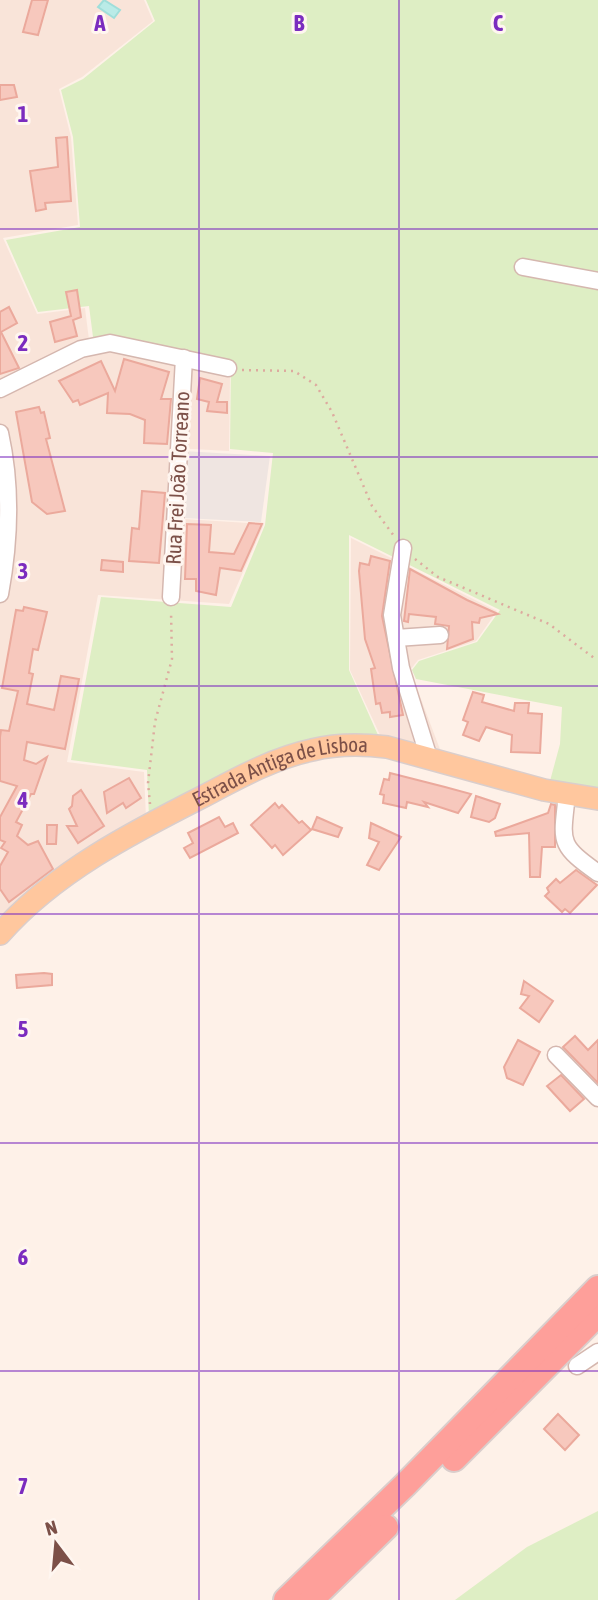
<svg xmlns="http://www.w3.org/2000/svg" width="598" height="1600" font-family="'Asap Condensed',sans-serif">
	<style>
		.residential { fill: #f9e4d9 }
		.industrial { fill: #efe5e1 }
		.green { fill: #deeec4 }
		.water { fill: #baebe7; stroke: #9fdeda; stroke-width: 2 }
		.building { fill: #f7c8bd; stroke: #eba99c; stroke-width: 2 }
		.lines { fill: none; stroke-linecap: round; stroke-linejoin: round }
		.minor-casing { stroke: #d5b7af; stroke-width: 19 }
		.major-casing { stroke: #dacecc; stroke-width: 24 }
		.highway-casing { stroke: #dacecc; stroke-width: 28 }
		.path { stroke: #ddaa9f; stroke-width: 2.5; stroke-dasharray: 2 5; stroke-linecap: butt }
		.minor { stroke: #fff; stroke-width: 16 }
		.major { stroke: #ffc79e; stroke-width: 21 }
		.highway { stroke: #fe9f9a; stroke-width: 24 }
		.grid { fill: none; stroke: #7b2cbf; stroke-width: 2; stroke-opacity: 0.55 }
		.labels { text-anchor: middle; stroke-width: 6; stroke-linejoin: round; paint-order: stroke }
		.street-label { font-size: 21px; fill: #7c5048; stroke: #fff6f0 }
		.grid-label { font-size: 23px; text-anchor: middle; font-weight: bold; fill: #7b2cbf; stroke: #fff6f0; stroke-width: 6; stroke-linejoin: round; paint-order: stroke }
	</style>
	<rect width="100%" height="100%" fill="#fef1e8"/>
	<g class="residential">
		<polygon points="0,0 144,0 153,21 82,77 59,89 71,137 78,225 3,238 37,314 85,308 89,340 56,352 0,383"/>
		<polygon points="102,350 230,377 229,451 174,448 168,518 264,524 229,604 98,595 67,762 144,772 146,818 0,923 0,398"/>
		<polygon points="351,538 497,611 476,641 418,660 410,670 441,752 380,735 350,670"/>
	</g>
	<polygon class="industrial" points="183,451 270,456 261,522 184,518 180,513"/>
	<g class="green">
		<polygon points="146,0 598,0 598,789 550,781 560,744 562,707 416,679 412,670 419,661 477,642 500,610 349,535 349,670 378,735 362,736 149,817 147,770 71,760 101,597 231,607 265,525 273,453 230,449 231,361 110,337 93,337 89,306 38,312 6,240 80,227 73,137 61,90 83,79 155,21"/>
		<polygon points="598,1511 598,1600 455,1600 527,1547"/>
	</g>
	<polygon class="water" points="104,0 120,10 114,18 98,7"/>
	<g class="building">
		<polygon points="32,0 48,0 38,35 23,32"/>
		<polygon points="0,85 14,85 17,97 0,100"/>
		<polygon points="67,137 71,201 45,203 46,209 36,211 30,171 58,167 56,138"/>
		<polygon points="77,290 81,317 73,320 77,336 55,342 50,322 71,316 66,292"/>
		<polygon points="9,307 17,323 1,332 19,368 0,374 0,312"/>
		<polygon points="124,359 169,372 161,399 171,399 167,444 144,443 145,420 130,414 107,413 108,393 80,405 78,400 73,402 59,381 101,361 115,391"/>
		<polygon points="200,378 222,384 217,402 227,402 227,413 207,411 209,402 197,399"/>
		<polygon points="39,407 41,413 44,412 50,438 46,439 65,511 47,514 32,502 16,412"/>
		<polygon points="142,491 165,493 159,563 129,561 132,528 139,529"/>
		<polygon points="249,523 262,524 241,571 220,568 216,595 196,591 196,579 185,579 187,524 211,525 209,552 234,554"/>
		<polygon points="371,556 390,561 382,616 403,715 390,717 390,712 382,713 380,703 376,704 371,669 375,668 365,639 359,571 360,563 369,565"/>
		<polygon points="102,560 123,562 123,572 101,570"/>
		<polygon points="410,569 467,600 498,614 480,618 479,623 472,622 473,639 447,649 449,626 435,624 436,617 409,614 408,622 404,621"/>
		<polygon points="24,607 47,612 38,650 33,649 29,673 33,674 27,704 54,710 61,676 79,679 65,749 27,742 24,760 36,764 47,757 34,794 31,794 16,822 22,825 17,836 28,845 38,841 53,869 9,902 0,889 0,866 8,852 1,848 5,842 0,840 0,817 17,786 0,781 0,737 1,730 9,731 18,691 2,688 16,610 23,611"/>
		<polygon points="473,692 484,695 482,702 514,711 515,703 529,703 528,713 542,714 540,753 511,752 512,735 486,727 479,741 463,735 468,722 463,720"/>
		<polygon points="390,773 445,787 471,794 458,813 424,802 428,807 407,802 406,808 383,803 384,795 380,794 384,779 389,780"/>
		<polygon points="129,778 141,798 126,808 123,803 107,813 104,792"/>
		<polygon points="81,790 104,826 78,843 67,826 77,826 69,809 72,806 73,796"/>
		<polygon points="476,796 500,804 495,818 489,822 471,817"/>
		<polygon points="275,803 279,808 282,805 299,823 302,821 311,830 283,855 275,845 272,848 251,825"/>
		<polygon points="551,804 555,805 555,847 542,847 540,877 530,877 529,833 496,836 495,832 548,813"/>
		<polygon points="219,817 225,827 233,823 238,833 190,858 184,848 193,843 188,833"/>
		<polygon points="317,817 342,828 338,837 312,829"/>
		<polygon points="371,823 401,837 379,870 367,865 379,842 369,838"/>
		<polygon points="47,825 57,825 56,844 47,844"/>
		<polygon points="576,870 597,885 570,913 565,909 562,912 545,896 549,892 547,888 556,879 560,883"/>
		<polygon points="44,973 52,974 52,985 17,988 16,975"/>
		<polygon points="524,981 553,1001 539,1022 520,1008 529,996 521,994"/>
		<polygon points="575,1036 588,1050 598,1040 598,1083 563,1047"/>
		<polygon points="518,1040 540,1052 523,1085 507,1078 504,1067"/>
		<polygon points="561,1075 584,1099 570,1111 547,1086"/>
		<polygon points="558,1414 579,1435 565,1450 544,1429"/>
	</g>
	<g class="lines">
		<g class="minor-casing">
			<g id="minor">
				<polyline points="523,267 598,281"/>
				<polyline points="0,389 81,349 110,343 228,368"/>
				<path d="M 0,433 C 12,487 10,540 0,594"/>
				<polyline points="403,548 392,615 401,668 429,758"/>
				<polyline points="171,597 184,358"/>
				<polyline points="396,638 440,635"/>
				<path d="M 567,794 C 562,842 557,844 598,873"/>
				<polyline points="556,1055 598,1098"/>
				<polyline points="577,1366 598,1352"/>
			</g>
		</g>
		<g class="major-casing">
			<g id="major">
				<path id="s1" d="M 0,934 C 53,873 133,832 204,796 C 238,778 274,758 312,750 C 336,744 362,744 387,747 L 544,790 L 598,799"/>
			</g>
		</g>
		<g class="highway-casing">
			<g id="highway">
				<polyline points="454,1459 598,1314"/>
				<polyline points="286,1600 405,1485 598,1288"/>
				<polyline points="311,1600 386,1527"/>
			</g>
		</g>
		<g class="path">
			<polyline points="242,370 294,371 316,385 332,412 372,506 394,536"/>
			<polyline points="415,559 438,577 549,624 594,658"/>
			<polyline points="150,804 148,783 155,722 172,659 171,611"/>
		</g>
		<use href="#minor" class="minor"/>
		<use href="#major" class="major"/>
		<use href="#highway" class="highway"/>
	</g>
	<path class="grid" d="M 199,0 L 199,1600M 399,0 L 399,1600M 0,229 L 598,229M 0,457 L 598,457M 0,686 L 598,686M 0,914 L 598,914M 0,1143 L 598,1143M 0,1371 L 598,1371"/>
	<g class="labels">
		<g class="street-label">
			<text transform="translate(178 478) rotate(-87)" y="7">Rua Frei João Torreano</text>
			<text dy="7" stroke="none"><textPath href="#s1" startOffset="329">Estrada Antiga de Lisboa</textPath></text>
		</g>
	</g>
	<g class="grid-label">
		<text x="100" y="31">A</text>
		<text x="299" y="31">B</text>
		<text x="498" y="31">C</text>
		<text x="23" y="122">1</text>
		<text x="23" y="351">2</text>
		<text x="23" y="579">3</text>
		<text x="23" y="808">4</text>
		<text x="23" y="1037">5</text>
		<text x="23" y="1265">6</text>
		<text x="23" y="1494">7</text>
	</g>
	<g transform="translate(56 1544) rotate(344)" stroke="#fff6f0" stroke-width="5" paint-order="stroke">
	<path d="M0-5L12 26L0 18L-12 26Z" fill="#7c5048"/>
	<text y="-10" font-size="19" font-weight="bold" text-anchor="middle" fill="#7c5048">N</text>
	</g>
</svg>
